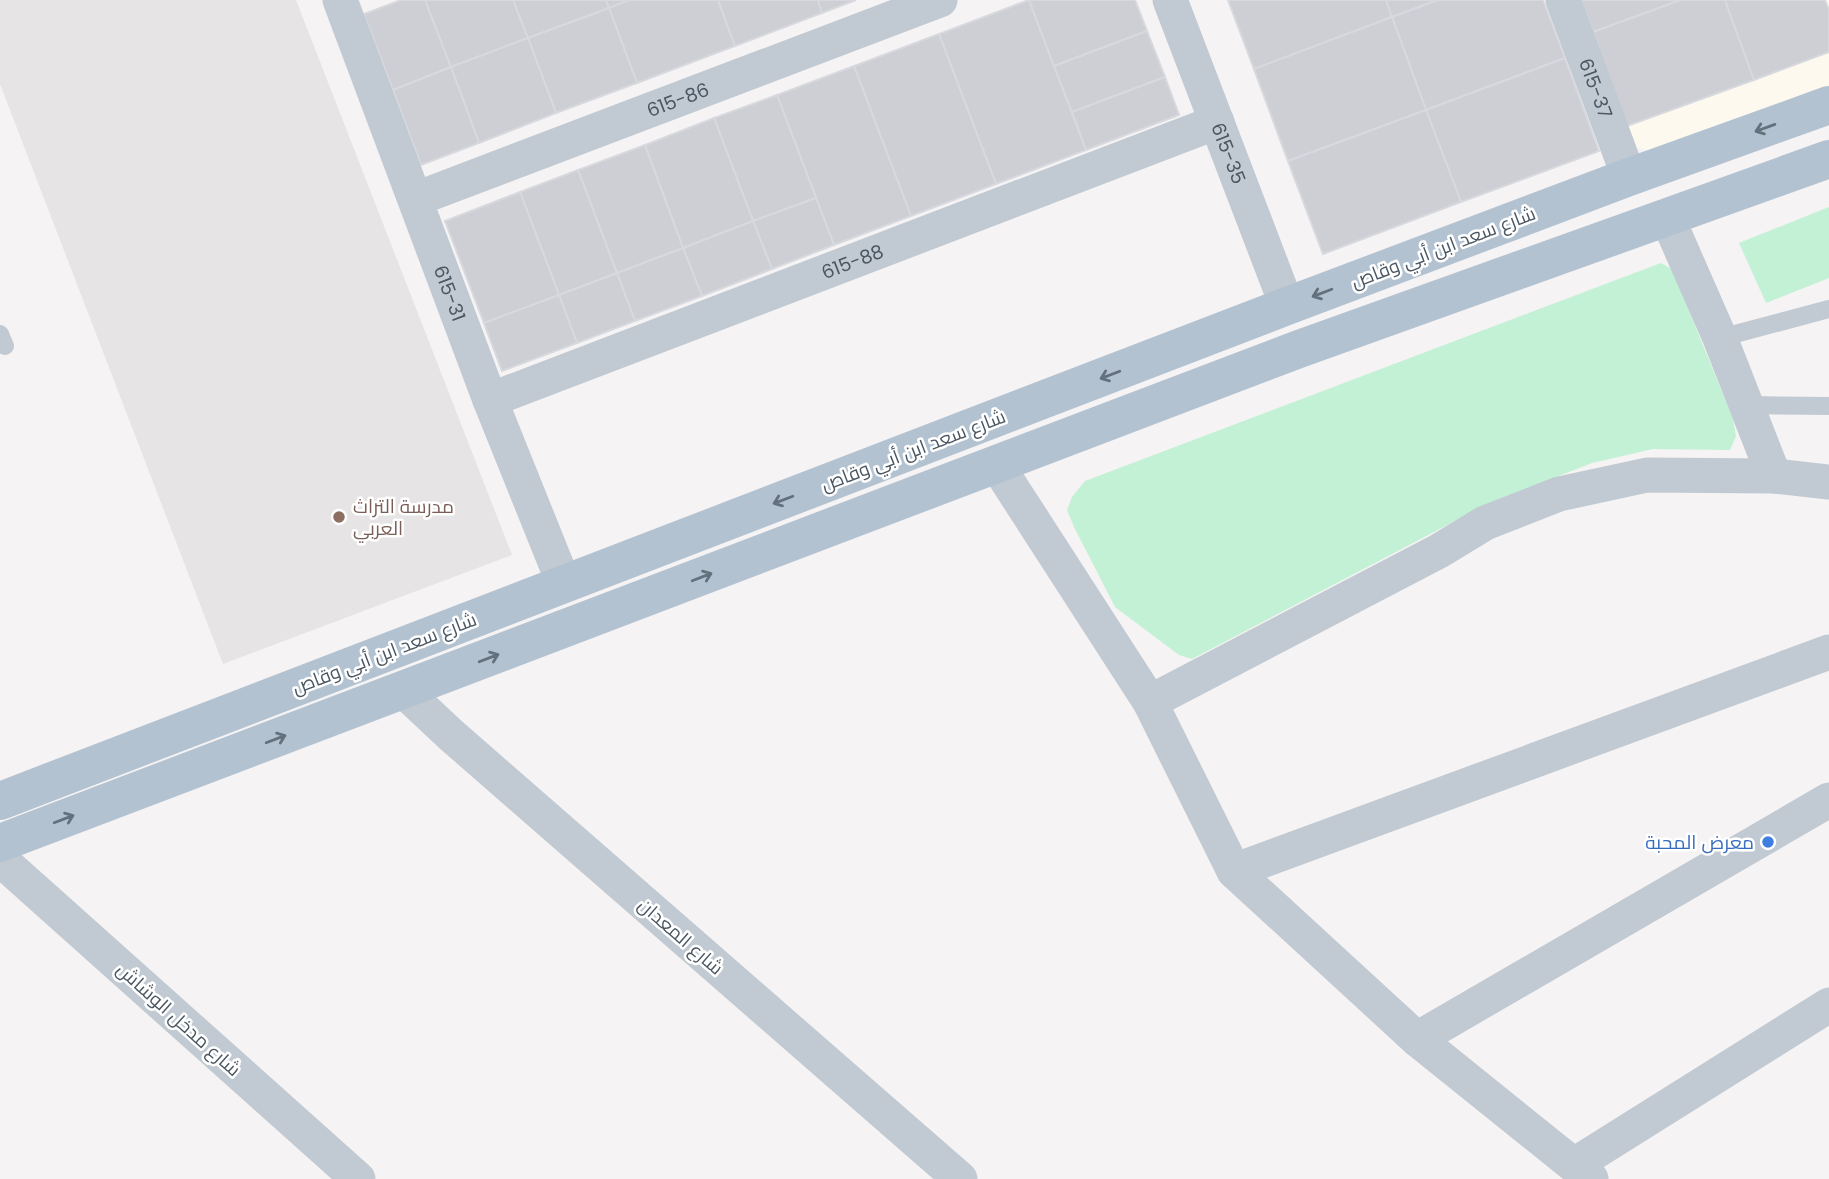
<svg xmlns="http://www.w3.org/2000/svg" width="1829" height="1179" font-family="Poppins,Cairo,sans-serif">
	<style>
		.commercial { fill: #fdf9ef }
		.education { fill: #e6e4e5 }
		.green { fill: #c3f1d5 }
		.building { fill: #cdcfd5; stroke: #d7d9de; stroke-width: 2 }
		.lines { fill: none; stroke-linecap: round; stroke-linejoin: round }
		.lane { stroke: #c1cad2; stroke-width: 18 }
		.street { stroke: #c1cad2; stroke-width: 35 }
		.primary { stroke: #b3c2d1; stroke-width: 38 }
		.oneway { stroke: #64717d }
		.education-dot { fill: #8d6e63; stroke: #fff; stroke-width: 2.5 }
		.shop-dot { fill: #3f7fe0; stroke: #fff; stroke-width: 2.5 }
		.labels { text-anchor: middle; stroke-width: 5; stroke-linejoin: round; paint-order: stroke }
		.street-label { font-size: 19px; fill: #4a5661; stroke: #fff }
		.education-label { font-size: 19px; fill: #785e54; stroke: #fff; text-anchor: start }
		.shop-label { font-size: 19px; fill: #366cbe; stroke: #fff; text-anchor: end }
	</style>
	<rect width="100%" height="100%" fill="#f5f3f3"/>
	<polygon class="commercial" points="1681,0 1829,0 1829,87 1652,151 1627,146 1617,132"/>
	<polygon class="education" points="0,0 296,0 512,555 223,664 0,84"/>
	<g class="green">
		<polygon points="1829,207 1829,278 1766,303 1739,243"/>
		<polygon points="1661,263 1672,269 1733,419 1736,436 1730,450 1653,449 1592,463 1515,493 1453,522 1192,659 1179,655 1115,607 1074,527 1067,510 1072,497 1085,481"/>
	</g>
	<g class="building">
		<polygon points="401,0 425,0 451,67 393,90 364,14"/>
		<polygon points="425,0 513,0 528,38 451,67"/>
		<polygon points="513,0 606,0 609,8 528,38"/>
		<polygon points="606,0 629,0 609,8"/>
		<polygon points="629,0 718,0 735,46 637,83 609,8"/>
		<polygon points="718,0 818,0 822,13 735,46"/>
		<polygon points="818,0 856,0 822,13"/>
		<polygon points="1029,0 1086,150 996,184 939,34"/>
		<polygon points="1029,0 1135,0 1147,31 1054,66"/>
		<polygon points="1228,0 1386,0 1392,17 1254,69"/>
		<polygon points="1386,0 1438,0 1392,17"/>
		<polygon points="1438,0 1543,0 1565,58 1426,110 1392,17"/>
		<polygon points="1581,0 1681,0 1593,32"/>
		<polygon points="1681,0 1725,0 1754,80 1627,126 1593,32"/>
		<polygon points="1725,0 1825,0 1829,10 1829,52 1754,80"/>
		<polygon points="609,8 637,83 556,113 528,38"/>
		<polygon points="1392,17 1426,110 1288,161 1254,69"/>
		<polygon points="1147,31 1165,77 1072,112 1054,66"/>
		<polygon points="939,34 996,184 911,216 854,66"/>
		<polygon points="528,38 556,113 479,143 451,67"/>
		<polygon points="1565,58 1599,151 1461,202 1426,110"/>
		<polygon points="854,66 911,216 834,245 777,95"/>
		<polygon points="451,67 479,143 421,165 393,90"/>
		<polygon points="1165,77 1179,115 1086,150 1072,112"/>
		<polygon points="777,95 816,198 753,221 714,118"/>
		<polygon points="1426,110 1461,202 1323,254 1288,161"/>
		<polygon points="714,118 753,221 683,248 645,145"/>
		<polygon points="645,145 683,248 617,273 578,170"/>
		<polygon points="578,170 617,273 559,295 520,192"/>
		<polygon points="520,192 559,295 484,323 445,221"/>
		<polygon points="816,198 834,245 772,269 753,221"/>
		<polygon points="753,221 772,269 702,296 683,248"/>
		<polygon points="683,248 702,296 635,321 617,273"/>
		<polygon points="617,273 635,321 577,343 559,295"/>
		<polygon points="559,295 577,343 502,371 484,323"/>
	</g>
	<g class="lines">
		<g class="lane">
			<polyline points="0,334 5,346"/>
			<polyline points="1720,338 1829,309"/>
			<polyline points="1746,405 1829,406"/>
		</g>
		<g class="street">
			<path id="s1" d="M 340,0 L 490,400 L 564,584"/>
			<path id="s2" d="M 1170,0 L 1287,306"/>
			<path id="s3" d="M 1563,0 L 1629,177"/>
			<path id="s4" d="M 416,199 L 940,0"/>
			<polyline points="1667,217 1720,338 1774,476"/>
			<path id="s5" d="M 490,400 L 1217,122"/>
			<polyline points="997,465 1150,702 1234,871 1417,1039 1591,1179"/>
			<polyline points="403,690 451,735 960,1179"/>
			<polyline points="1150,702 1439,551 1485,523 1559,494 1647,475 1774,476 1829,482"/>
			<polyline points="0,859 358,1179"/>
			<polyline points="1234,871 1829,652"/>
			<polyline points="1417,1039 1829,800"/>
			<polyline points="1574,1165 1829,1005"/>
		</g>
		<g class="primary">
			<polyline points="0,801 1287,306 1629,177 1829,105"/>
			<polyline points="0,843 1299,349 1829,159"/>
		</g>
	</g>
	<defs><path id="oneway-shaft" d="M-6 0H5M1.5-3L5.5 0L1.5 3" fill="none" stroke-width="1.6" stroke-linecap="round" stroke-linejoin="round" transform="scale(1.75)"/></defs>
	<g class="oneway">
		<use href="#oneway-shaft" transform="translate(1765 128) rotate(160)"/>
		<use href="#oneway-shaft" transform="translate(1322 293) rotate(159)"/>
		<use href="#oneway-shaft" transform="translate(1110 375) rotate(159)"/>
		<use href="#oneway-shaft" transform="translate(783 500) rotate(159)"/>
		<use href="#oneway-shaft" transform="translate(702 577) rotate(-21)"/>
		<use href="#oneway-shaft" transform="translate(489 658) rotate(-21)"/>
		<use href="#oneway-shaft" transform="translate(276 739) rotate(-21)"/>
		<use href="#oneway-shaft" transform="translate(64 819) rotate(-21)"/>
	</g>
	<circle class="education-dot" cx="339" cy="517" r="7"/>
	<circle class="shop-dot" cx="1768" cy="842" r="7"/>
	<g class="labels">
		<g class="street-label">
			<text dy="7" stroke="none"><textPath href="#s3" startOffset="94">615-37</textPath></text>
			<text dy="7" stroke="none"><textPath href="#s4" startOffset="280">615-86</textPath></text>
			<text dy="7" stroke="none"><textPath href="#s2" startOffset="164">615-35</textPath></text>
			<text transform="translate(1443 247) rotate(-21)" y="7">شارع سعد ابن أبي وقاص</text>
			<text dy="7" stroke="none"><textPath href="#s5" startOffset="388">615-88</textPath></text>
			<text dy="7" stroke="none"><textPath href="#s1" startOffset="313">615-31</textPath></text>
			<text transform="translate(913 450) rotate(-21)" y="7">شارع سعد ابن أبي وقاص</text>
			<text transform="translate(384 653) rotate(-21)" y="7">شارع سعد ابن أبي وقاص</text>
			<text transform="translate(681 936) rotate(41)" y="7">شارع المعدان</text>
			<text transform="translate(179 1019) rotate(42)" y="7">شارع مدخل الوشاش</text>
		</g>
		<g class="education-label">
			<text x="353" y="513">مدرسة التراث<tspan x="353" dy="22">العربي</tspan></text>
		</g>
		<g class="shop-label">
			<text x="1754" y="849">معرض المحبة</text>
		</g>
	</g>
</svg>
